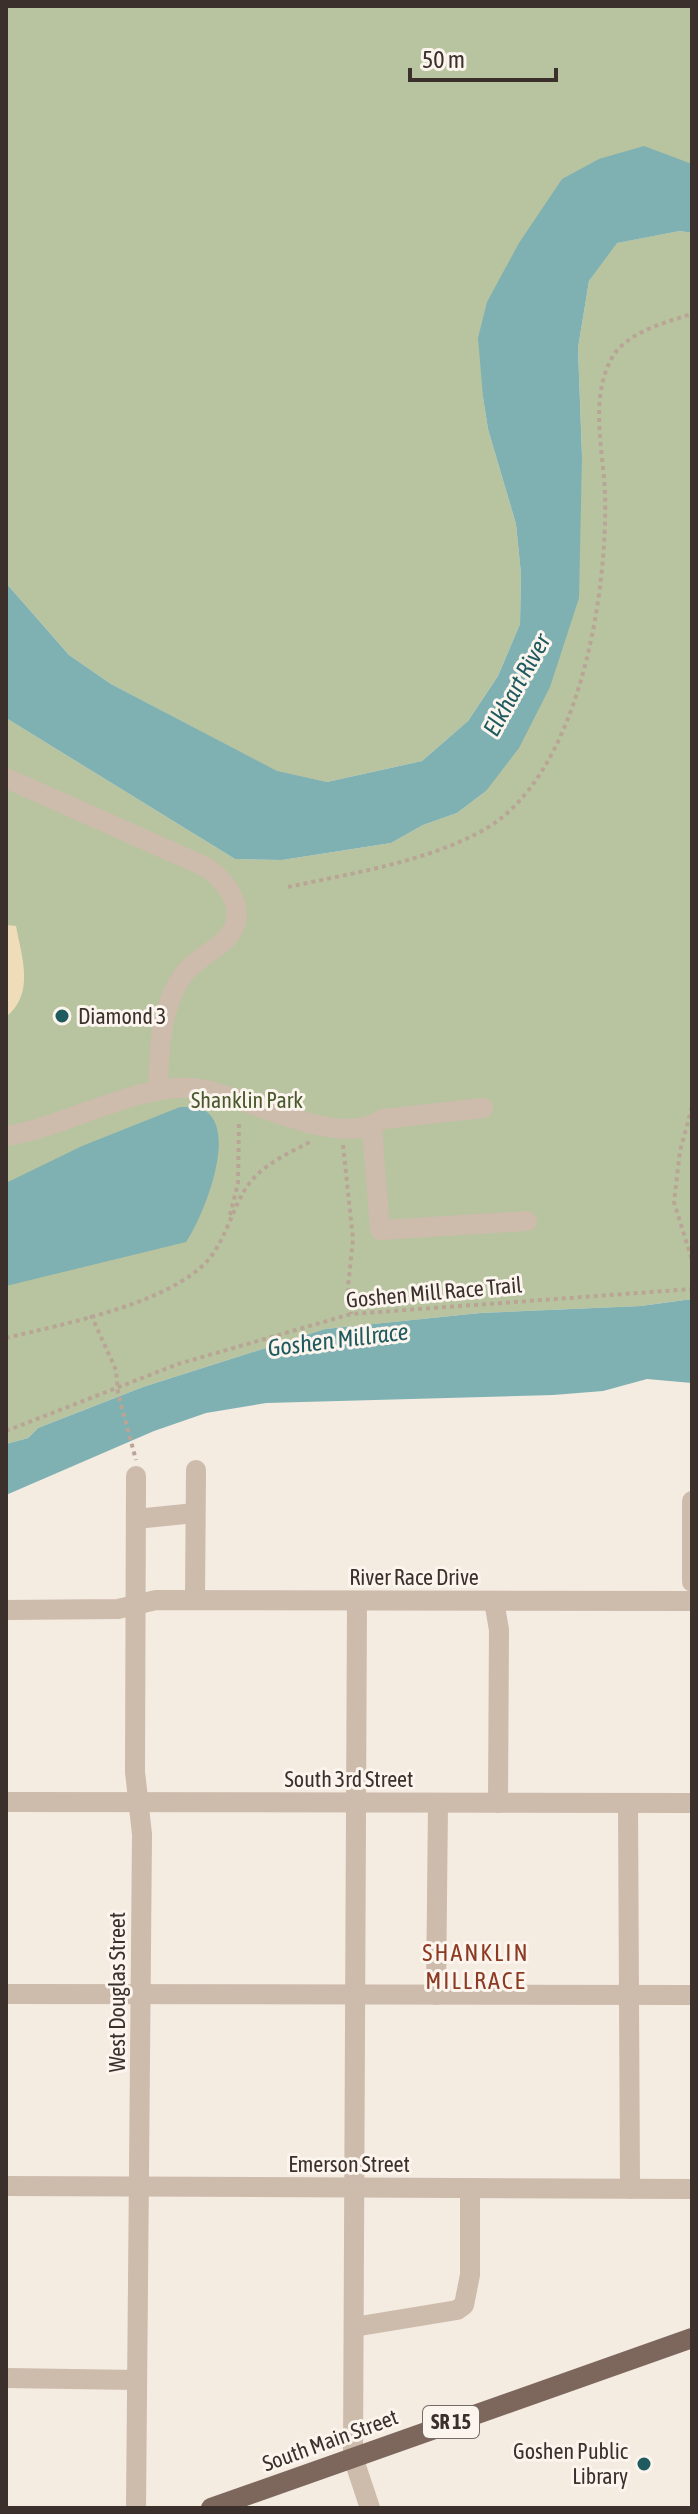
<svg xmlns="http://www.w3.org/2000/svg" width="698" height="2514" font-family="'Asap Condensed',sans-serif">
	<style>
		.green { fill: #b8c4a0 }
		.sand { fill: #efdcb8 }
		.water { fill: #7fb0b2 }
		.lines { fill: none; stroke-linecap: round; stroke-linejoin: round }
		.path { stroke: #b9a596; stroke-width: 4; stroke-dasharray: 4 4; stroke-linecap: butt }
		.minor { stroke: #cdbbac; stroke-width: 20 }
		.major { stroke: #7d675c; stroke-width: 20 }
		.poi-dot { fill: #1f5a5e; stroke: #fbf5ee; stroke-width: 3 }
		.labels { text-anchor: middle; stroke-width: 6; stroke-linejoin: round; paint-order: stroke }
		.shield { fill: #fbf5ee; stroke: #756b66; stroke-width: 2 }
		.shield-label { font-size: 20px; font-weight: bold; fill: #3b302b }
		.poi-label { font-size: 22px; fill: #3b302b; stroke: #fbf5ee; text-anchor: start }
		.park-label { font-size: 22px; fill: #4a5a2e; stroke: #fbf5ee }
		.street-label { font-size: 22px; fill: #3b302b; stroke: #fbf5ee }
		.water-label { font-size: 24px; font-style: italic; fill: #1f5a5e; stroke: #fbf5ee }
		.neighbourhood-label { font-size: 24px; letter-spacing: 2px; fill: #8c3b22; stroke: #fbf5ee }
	</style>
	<rect width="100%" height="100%" fill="#f4ebe1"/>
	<g class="green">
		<polygon points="6,6 692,6 692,164 674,159 483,397 488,429 516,524 521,574 520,624 498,676 468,721 422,761 327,782 277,772 111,684 69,655 6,583"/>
		<polygon points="680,231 692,233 692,1299 641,1306 480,1313 325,1329 143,1387 38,1428 28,1438 6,1444 6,718 235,859 282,860 391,843 423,825 457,813 486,791 582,456 578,348 589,281 616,243"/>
	</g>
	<path class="sand" d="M 6,925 L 16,926 C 22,958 35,994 6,1017 Z"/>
	<g class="water">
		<polygon points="644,146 692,164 692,233 680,231 617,243 589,281 578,348 582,456 579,598 550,687 519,748 486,791 457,813 423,825 391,843 282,860 235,859 6,718 6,583 69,655 111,684 277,771 327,782 422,761 468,721 498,676 520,624 521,574 516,524 488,429 483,397 478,338 487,302 519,243 562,179 599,159"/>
		<path d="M 180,1107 C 186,1107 194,1106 199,1108 C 243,1122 202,1219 186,1242 L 6,1286 L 6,1183 L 82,1146 Z"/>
		<polygon points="692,1299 692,1383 647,1379 603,1391 553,1395 266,1403 206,1413 154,1431 6,1495 6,1444 28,1438 38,1428 143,1387 325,1329 480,1313 641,1306"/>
	</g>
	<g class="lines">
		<g class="path">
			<path d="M 288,887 C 352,873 421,863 480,832 C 579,780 608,594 605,493 C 603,448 589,397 613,356 C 628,332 666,322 692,314"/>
			<polyline points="692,1107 680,1151 674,1202 692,1260"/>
			<polyline points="343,1145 353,1239 348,1287 351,1314"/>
			<polyline points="230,1215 238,1183 239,1121"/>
			<polyline points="91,1315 116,1370 118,1393 136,1460"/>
			<path d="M 6,1338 C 63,1324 170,1304 209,1259 C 226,1238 232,1210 246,1188 C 260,1166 287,1154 310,1142"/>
			<polyline points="6,1431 178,1364 351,1314 692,1289"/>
		</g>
		<g class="minor">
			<path d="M 6,778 L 206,867 C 229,883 250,914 226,939 C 212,953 195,959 183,975 C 160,1007 159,1052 158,1089"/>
			<polyline points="372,1127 380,1230 527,1221"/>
			<path d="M 6,1136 C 66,1127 145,1079 201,1089 C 252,1098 339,1150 383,1119 L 483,1108"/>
			<polyline points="136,1476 135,1772 142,1834 136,2508"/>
			<polyline points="692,1501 692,1582"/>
			<polyline points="136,1519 195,1513"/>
			<polyline points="195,1600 196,1470"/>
			<polyline points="357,1601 353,2457 370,2508"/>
			<polyline points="494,1601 499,1630 498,1803"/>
			<polyline points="6,1610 118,1609 156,1600 692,1601"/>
			<polyline points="6,1802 692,1803"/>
			<polyline points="628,1803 630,2189"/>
			<polyline points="6,1994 692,1995"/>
			<polyline points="436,1995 438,1803"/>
			<polyline points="6,2186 692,2189"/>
			<polyline points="354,2327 457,2310 464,2305 470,2275 470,2188"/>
			<polyline points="6,2378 137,2380"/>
		</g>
		<polyline class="major" points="211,2508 692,2338"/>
	</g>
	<g class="poi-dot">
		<circle cx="62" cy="1016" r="8"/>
		<circle cx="644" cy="2464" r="8"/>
	</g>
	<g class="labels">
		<rect class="shield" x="423" y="2406" width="56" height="32" rx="6"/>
		<g class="shield-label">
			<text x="451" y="2429">SR 15</text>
		</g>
		<g class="poi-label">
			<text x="78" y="1024">Diamond 3</text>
			<text x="628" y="2459" text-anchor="end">Goshen Public<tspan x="628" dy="25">Library</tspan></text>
		</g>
		<g class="park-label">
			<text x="247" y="1108">Shanklin Park</text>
		</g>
		<g class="street-label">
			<text transform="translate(434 1292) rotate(-5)" y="8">Goshen Mill Race Trail</text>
			<text x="414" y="1585">River Race Drive</text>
			<text x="349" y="1787">South 3rd Street</text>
			<text transform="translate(117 1992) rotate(-90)" y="8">West Douglas Street</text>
			<text x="349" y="2172">Emerson Street</text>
			<text transform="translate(330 2440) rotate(-20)" y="8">South Main Street</text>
		</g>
		<g class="water-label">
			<text transform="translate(517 685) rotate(-61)" y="8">Elkhart River</text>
			<text transform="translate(338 1340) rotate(-7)" y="8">Goshen Millrace</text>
		</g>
		<g class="neighbourhood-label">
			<text x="476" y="1961">SHANKLIN<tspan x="476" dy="28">MILLRACE</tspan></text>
		</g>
	</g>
	<rect width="698" height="2514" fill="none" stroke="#3b302b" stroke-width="16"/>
	<path d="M410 68v12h146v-12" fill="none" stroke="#3b302b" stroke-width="4"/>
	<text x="422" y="68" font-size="24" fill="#3b302b" stroke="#fbf5ee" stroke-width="6" paint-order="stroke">50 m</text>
</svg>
